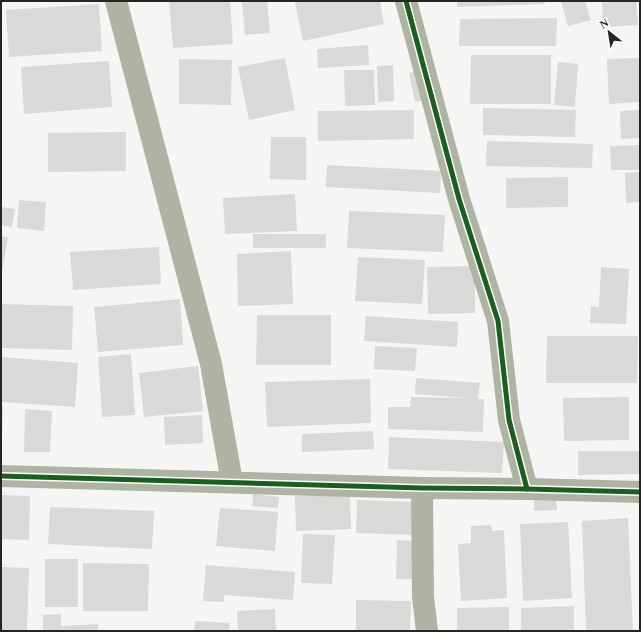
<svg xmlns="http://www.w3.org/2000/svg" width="641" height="632" font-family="'Times New Roman',serif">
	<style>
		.building { fill: #d9dad8 }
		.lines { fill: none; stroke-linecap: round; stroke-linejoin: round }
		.minor { stroke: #afb3a3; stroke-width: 22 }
		.cycleway-casing { stroke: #fff; stroke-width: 8 }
		.cycleway { stroke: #1b5e20; stroke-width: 5 }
	</style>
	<rect width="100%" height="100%" fill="#f5f6f4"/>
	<g class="building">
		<polygon points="169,1 230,1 233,44 173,48"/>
		<polygon points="251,1 267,1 270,33 245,35 242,2"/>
		<polygon points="303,1 380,1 384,24 303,41 295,3"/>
		<polygon points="457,1 544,1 545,4 457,7"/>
		<polygon points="561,1 585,1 591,20 568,26"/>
		<polygon points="602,1 636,1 638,25 603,27"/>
		<polygon points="99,4 102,51 9,57 6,10"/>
		<polygon points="557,18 556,46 459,46 460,19"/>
		<polygon points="368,45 369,65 318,68 317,49"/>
		<polygon points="471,55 551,55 551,104 470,104"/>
		<polygon points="285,58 295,110 249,120 238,67"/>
		<polygon points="640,58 640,102 609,104 607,59"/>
		<polygon points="179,59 232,60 231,105 179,104"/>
		<polygon points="109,61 112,107 24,114 21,67"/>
		<polygon points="558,62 578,64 575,107 554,105"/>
		<polygon points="393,65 394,101 378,102 377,66"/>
		<polygon points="344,70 374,70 375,105 345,106"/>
		<polygon points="423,70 428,99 415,102 409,73"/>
		<polygon points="483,108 576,110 575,137 483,135"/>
		<polygon points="414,110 414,139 318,141 318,111"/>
		<polygon points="640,110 640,138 621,139 620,111"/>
		<polygon points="126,132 126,171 48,172 48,133"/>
		<polygon points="271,137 306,137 306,180 270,179"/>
		<polygon points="487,141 593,144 592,168 486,166"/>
		<polygon points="640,145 640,170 611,170 610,146"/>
		<polygon points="327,165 441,171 440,193 326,187"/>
		<polygon points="640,172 640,202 626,203 625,173"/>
		<polygon points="568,177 568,207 506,208 506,178"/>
		<polygon points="295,194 297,231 225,234 223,198"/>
		<polygon points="19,200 46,202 44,231 17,228"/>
		<polygon points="1,207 15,209 12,227 1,225"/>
		<polygon points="349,211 445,215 443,252 347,248"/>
		<rect x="253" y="234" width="73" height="14"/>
		<polygon points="1,236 8,237 2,272 1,272"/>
		<polygon points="159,247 161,284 73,290 70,252"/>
		<polygon points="291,251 293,304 238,306 237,254"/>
		<polygon points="358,257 425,260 422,304 355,301"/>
		<polygon points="475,266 475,313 428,314 427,267"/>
		<polygon points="601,267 629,269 626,324 590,323 591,306 599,307"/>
		<polygon points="180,299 183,345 98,352 94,307"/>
		<polygon points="1,304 73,306 72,350 1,348"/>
		<polygon points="257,315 331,315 331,365 256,365"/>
		<polygon points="366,316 458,322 457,347 364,341"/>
		<polygon points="547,336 638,336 637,383 546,383"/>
		<polygon points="375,346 417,348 415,371 374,369"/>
		<polygon points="131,354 135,415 102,417 98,357"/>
		<polygon points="1,357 78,363 75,407 1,402"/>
		<polygon points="198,366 203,411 144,417 139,373"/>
		<polygon points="416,378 480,383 478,399 484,399 483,432 388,429 388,407 410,407 411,397 469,398 415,394"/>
		<polygon points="370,379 371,423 267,427 265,382"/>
		<polygon points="629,397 629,440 564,441 563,398"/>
		<polygon points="1,406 3,406 2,442 1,442"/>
		<polygon points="25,409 52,411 50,452 24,452"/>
		<polygon points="202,415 203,443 165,445 164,417"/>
		<polygon points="373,431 374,449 302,452 302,434"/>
		<polygon points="389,437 504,442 502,473 388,469"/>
		<polygon points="578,451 640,451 640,474 578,475"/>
		<polygon points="253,494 279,497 278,508 252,506"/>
		<polygon points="1,495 30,496 29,540 1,539"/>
		<polygon points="350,495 351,529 296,531 295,496"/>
		<polygon points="534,498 556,498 557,510 534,511"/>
		<polygon points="357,500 416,502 415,535 356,533"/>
		<polygon points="50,507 154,511 152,549 48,544"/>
		<polygon points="220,508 278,512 275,551 216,546"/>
		<polygon points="628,518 633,631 586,631 582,521"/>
		<polygon points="568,522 572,598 523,601 520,524"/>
		<polygon points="491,525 492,531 504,530 507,598 461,601 458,544 471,543 471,526"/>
		<polygon points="303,534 335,535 332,584 301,583"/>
		<polygon points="397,540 414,541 414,579 396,579"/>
		<rect x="45" y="559" width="33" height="48"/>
		<polygon points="83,563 149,564 148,611 83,611"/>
		<polygon points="206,565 295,572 293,600 224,595 224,602 203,601"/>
		<polygon points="1,567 29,568 27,631 1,631"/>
		<polygon points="356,600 411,601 410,631 356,631"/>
		<polygon points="574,606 574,631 521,631 521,608"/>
		<polygon points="509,607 509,631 457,631 457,608"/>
		<polygon points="275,609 276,631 238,631 237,611"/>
		<polygon points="61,614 61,626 98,624 98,631 43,631 43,615"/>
		<polygon points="195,621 230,623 229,631 194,631"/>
	</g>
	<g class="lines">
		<g class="minor">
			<polyline points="116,1 211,364 232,482"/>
			<polyline points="406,1 459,199 498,321 509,420 527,489"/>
			<polyline points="1,476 422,488 527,489 640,492"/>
			<polyline points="422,488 423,597 427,631"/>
		</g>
		<g class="cycleway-casing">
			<g id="cycleway">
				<polyline points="406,1 459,199 498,321 509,420 527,489"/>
				<polyline points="1,476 422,488 527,489 640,492"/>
			</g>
		</g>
		<use href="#cycleway" class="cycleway"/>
	</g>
	<rect width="641" height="632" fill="none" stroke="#252624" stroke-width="4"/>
	<g transform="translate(609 32) rotate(330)" stroke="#ffffff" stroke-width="3" paint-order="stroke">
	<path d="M0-3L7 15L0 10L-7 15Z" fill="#252624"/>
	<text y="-6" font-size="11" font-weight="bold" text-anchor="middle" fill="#252624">N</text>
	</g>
</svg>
